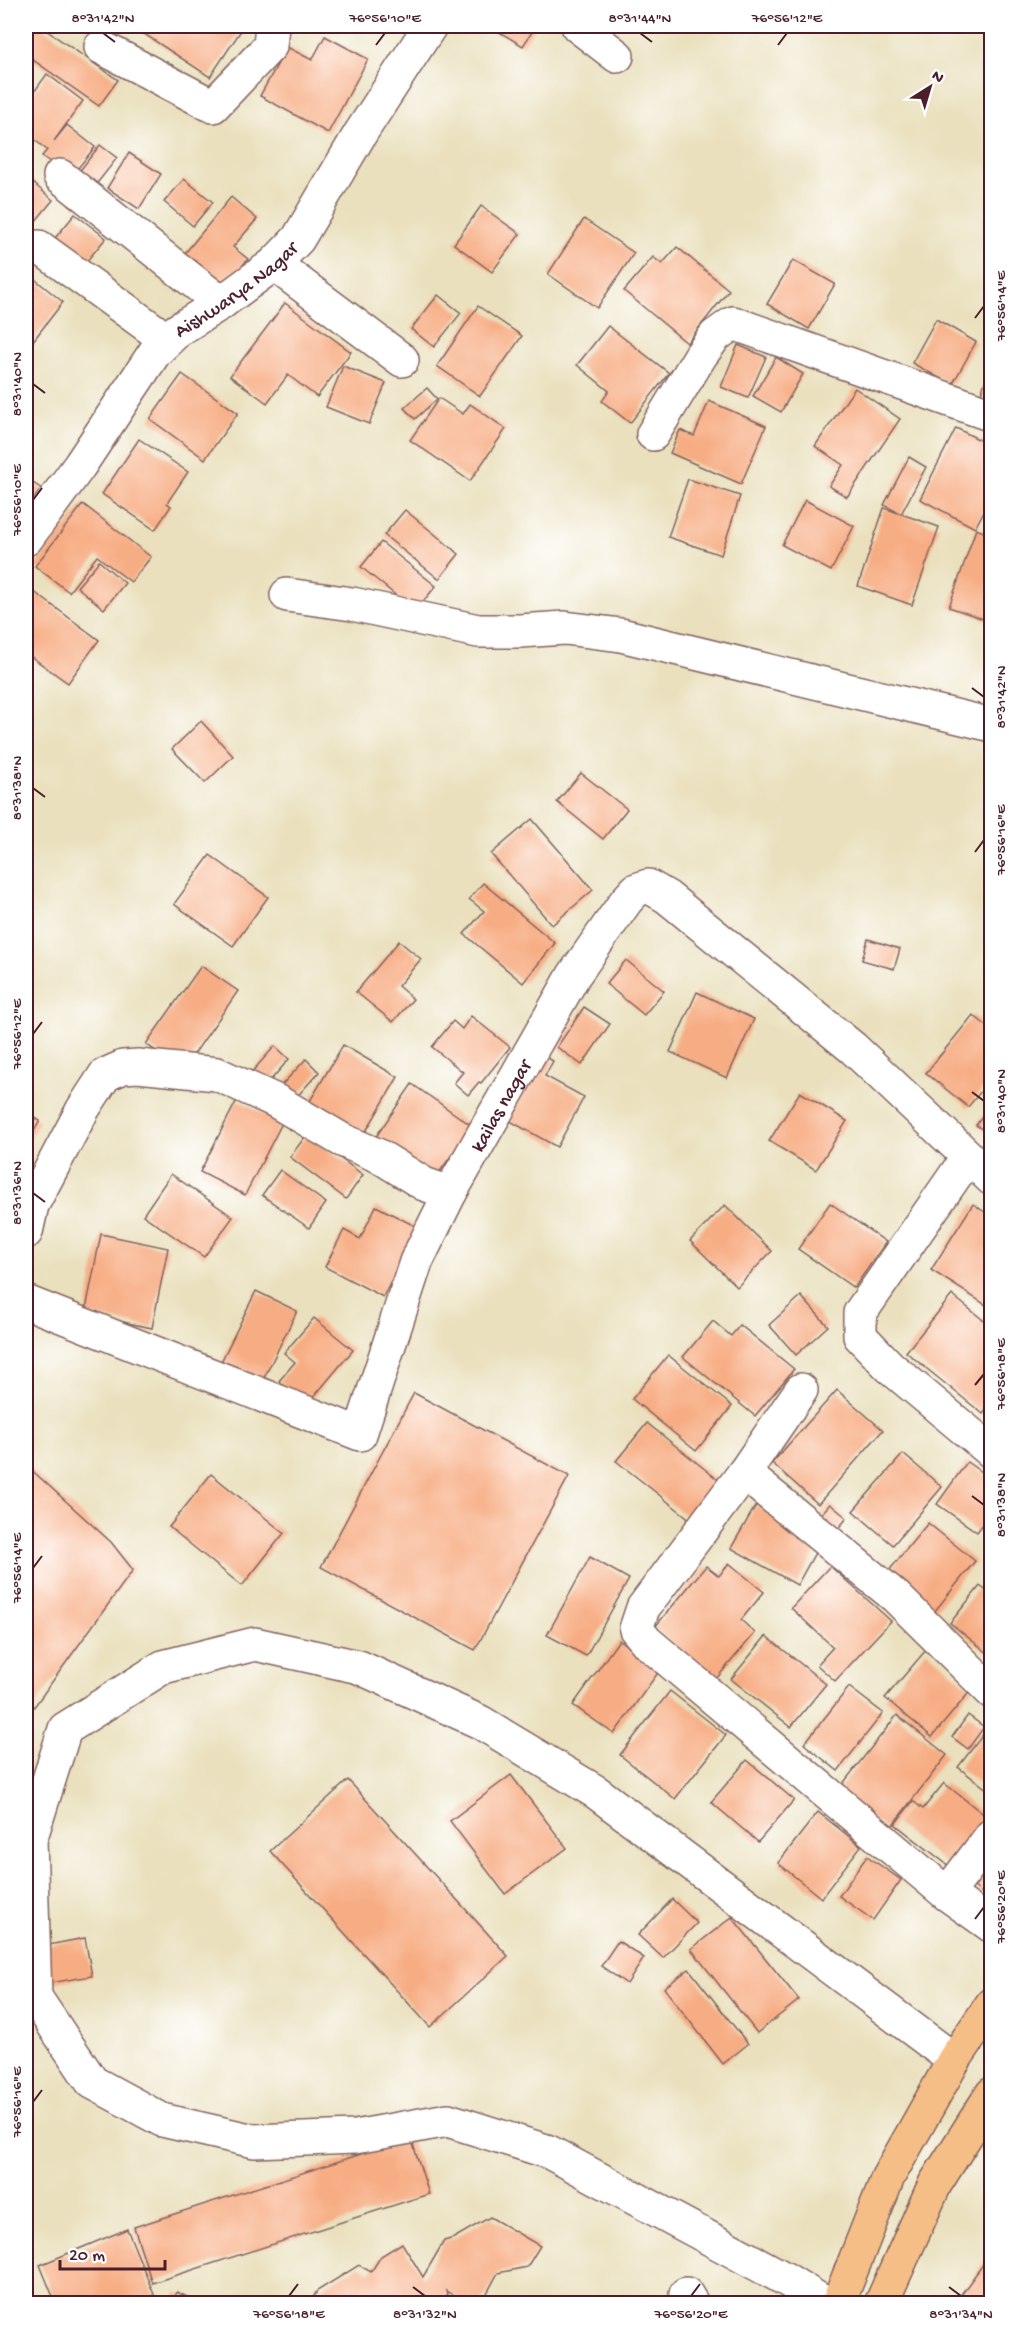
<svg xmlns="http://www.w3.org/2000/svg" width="1017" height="2329" font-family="'Gochi Hand',sans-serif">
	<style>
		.building { fill: #f7ad84 }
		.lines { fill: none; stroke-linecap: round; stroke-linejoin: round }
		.minor-casing { stroke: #82635e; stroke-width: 36 }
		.major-casing { stroke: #82635e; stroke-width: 36 }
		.minor { stroke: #fff; stroke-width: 33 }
		.major { stroke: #f6be87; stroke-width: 33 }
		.ticks { fill: none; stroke: #4a1f2b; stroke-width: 2 }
		.labels { text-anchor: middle; stroke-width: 4.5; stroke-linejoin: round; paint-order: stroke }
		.street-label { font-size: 20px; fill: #4a1f2b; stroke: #fff }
		.neatline { fill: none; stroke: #4a1f2b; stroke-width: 2 }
		.ticks-label { font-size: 15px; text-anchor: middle; fill: #4a1f2b }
	</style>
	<rect width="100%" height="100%" fill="#fff"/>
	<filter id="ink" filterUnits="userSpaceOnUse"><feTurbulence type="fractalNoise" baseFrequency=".0167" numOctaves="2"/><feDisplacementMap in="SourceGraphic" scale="12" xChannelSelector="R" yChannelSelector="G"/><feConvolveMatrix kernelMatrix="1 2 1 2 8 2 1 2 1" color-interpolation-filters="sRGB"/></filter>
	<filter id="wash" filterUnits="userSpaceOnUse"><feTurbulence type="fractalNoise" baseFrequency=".008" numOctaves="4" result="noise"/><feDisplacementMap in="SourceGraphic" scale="24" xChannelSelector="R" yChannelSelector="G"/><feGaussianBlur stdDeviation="1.35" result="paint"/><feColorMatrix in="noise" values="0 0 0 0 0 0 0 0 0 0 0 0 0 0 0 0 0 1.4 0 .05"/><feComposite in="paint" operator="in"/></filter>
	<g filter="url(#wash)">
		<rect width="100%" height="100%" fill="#eae0bd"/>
		<g id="blocks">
			<g class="building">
				<polygon points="26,26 40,26 118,80 99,106 26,55"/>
				<polygon points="132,26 244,26 210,77"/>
				<polygon points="489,26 536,26 523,46"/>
				<polygon points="325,36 368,59 328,133 260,96 287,47 312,60"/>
				<polygon points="47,74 83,101 54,141 67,125 95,147 70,178 42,156 47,150 26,133 26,103"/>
				<polygon points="100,145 117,158 91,191 74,178"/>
				<polygon points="129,153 161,174 139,209 107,188"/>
				<polygon points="26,177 53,200 35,222 26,215"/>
				<polygon points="184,179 213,202 193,226 164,202"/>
				<polygon points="231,197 257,219 233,247 248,259 221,291 181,258"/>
				<polygon points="481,206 520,234 492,272 454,244"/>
				<polygon points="75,214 106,238 81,268 51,243"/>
				<polygon points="584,219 634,253 597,308 548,274"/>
				<polygon points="677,247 729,290 687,343 624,291 653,257 662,264"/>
				<polygon points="793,260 835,284 809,329 767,304"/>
				<polygon points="26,272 63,302 26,350"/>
				<polygon points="438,295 461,313 434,347 411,329"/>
				<polygon points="285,303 351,352 317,397 288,375 267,403 230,376"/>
				<polygon points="478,306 522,336 480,396 437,366"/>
				<polygon points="936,319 976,342 952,385 912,363"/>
				<polygon points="608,326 669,373 630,423 602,401 609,391 577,365"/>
				<polygon points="738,345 766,357 748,398 721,387"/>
				<polygon points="776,357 803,374 781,412 753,396"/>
				<polygon points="992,362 992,400 980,396"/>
				<polygon points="343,366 386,383 369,424 326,407"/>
				<polygon points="182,374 238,413 205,459 150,419"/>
				<polygon points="427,388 437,399 415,419 404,408"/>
				<polygon points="855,388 900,419 847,497 829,486 843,465 815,446"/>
				<polygon points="439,398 463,414 470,404 506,429 470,481 410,440"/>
				<polygon points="709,401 766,426 741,484 670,453 680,430 694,436"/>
				<polygon points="956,428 992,446 992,496 975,528 920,499"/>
				<polygon points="139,439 188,472 167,503 171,506 155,530 102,494"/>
				<polygon points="909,457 926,467 901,514 884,505"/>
				<polygon points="26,478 46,492 26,522"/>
				<polygon points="688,479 740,496 721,555 668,537"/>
				<polygon points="805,500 854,526 831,571 782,545"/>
				<polygon points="83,504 151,557 131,582 97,556 69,592 35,566"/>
				<polygon points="884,508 939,527 912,605 858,586"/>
				<polygon points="405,510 459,554 439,579 384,535"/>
				<polygon points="976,529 992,535 992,622 949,607"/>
				<polygon points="381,542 436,586 415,611 361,567"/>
				<polygon points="99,561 125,583 104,609 77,587"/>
				<polygon points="33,591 99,640 68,683 26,653 26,601"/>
				<polygon points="201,721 233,756 205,783 172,749"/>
				<polygon points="581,773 627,809 603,839 557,802"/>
				<polygon points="532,819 593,890 552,925 491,854"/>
				<polygon points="210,855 268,897 233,946 174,904"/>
				<polygon points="483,883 555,943 523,983 464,934 484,911 469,899"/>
				<polygon points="868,939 900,949 894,969 862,960"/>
				<polygon points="399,941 421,959 398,986 413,999 393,1022 356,992"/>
				<polygon points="626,960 664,991 644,1015 606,984"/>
				<polygon points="201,966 238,991 183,1070 146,1044"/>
				<polygon points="697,992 754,1019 727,1078 670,1052"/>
				<polygon points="584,1007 610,1024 582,1065 557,1047"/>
				<polygon points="973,1015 992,1030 992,1078 968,1107 926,1073"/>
				<polygon points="471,1016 510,1047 481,1083 479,1082 468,1095 454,1083 463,1072 432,1047 453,1021 462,1029"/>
				<polygon points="343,1045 398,1077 362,1138 307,1106"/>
				<polygon points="275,1046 289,1059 263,1089 248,1076"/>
				<polygon points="534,1050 553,1061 545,1076 584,1097 557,1147 510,1121"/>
				<polygon points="306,1059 319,1072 293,1101 279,1088"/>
				<polygon points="412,1084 472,1126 434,1180 375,1138"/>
				<polygon points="800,1092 847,1121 816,1170 769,1141"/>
				<polygon points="237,1100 282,1123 245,1195 200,1172"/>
				<polygon points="992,1104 992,1136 976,1125"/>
				<polygon points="26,1112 40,1121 26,1144"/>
				<polygon points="307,1134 363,1175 346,1199 290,1157"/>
				<polygon points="280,1170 326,1203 309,1228 262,1195"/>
				<polygon points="171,1174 233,1217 204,1257 143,1215"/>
				<polygon points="830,1203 886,1242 854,1288 798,1249"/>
				<polygon points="973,1204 992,1217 992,1309 931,1270"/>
				<polygon points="725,1205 772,1251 737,1287 690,1241"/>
				<polygon points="376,1206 419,1228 383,1297 325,1267 344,1230 360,1239"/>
				<polygon points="101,1234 168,1248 152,1328 85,1314"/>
				<polygon points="256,1291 297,1311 261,1384 220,1364"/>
				<polygon points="952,1295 992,1327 992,1353 983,1364 992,1371 992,1403 983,1414 906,1352"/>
				<polygon points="801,1296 828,1326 796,1355 769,1325"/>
				<polygon points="314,1318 353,1350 307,1405 279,1381 295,1362 284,1353"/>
				<polygon points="713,1321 731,1336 740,1325 794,1369 755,1416 683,1357"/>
				<polygon points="668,1355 732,1406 696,1451 632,1399"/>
				<polygon points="837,1390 883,1430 818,1504 772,1463"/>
				<polygon points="414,1393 569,1476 475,1650 321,1567"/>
				<polygon points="647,1423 721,1482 691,1520 616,1461"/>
				<polygon points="903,1454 942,1487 893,1545 853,1511"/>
				<polygon points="967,1462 992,1480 992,1512 977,1532 937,1504"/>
				<polygon points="26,1465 111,1542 133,1570 26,1718"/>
				<polygon points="211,1474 284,1533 242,1586 169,1527"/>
				<polygon points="830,1504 847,1518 831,1537 814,1522"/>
				<polygon points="756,1505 821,1542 797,1585 731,1548"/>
				<polygon points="928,1523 975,1561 931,1616 883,1578"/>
				<polygon points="590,1557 629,1579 586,1656 547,1635"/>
				<polygon points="729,1563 764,1592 741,1620 755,1633 716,1679 654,1628 706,1566 719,1576"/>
				<polygon points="830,1566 891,1621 835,1681 817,1665 833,1647 791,1608"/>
				<polygon points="980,1586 992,1595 992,1651 989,1654 950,1623"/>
				<polygon points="766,1636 826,1684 791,1727 731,1679"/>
				<polygon points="619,1640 660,1670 614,1734 573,1705"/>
				<polygon points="926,1650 972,1689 932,1737 885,1698"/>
				<polygon points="849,1687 883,1713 838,1771 804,1744"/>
				<polygon points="670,1691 726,1735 675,1799 620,1755"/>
				<polygon points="897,1715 947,1755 888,1831 837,1791"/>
				<polygon points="968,1715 984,1727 968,1749 952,1737"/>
				<polygon points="992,1723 992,1793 958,1767"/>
				<polygon points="747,1760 794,1800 758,1842 711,1802"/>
				<polygon points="511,1775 567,1848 505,1894 450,1821"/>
				<polygon points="348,1780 508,1956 430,2027 270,1851"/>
				<polygon points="944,1783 992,1821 954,1870 895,1824 913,1801 923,1809"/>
				<polygon points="818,1812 861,1846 821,1898 778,1863"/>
				<polygon points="992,1852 992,1901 968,1882"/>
				<polygon points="867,1856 901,1880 873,1920 839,1896"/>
				<polygon points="672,1899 697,1923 663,1958 638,1935"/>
				<polygon points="732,1917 799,2000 757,2033 691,1949"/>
				<polygon points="85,1938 92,1976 50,1983 43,1946"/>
				<polygon points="618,1941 644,1958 627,1984 601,1966"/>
				<polygon points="689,1969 748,2044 723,2064 664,1988"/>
				<polygon points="411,2138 429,2194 152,2283 134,2227"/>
				<polygon points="490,2217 540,2246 527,2267 498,2273 481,2304 467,2304 446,2291 449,2304 309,2304 317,2291 359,2265 371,2272 381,2256 402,2243 423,2277 444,2241 454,2238"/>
				<polygon points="127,2229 158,2304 56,2304 40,2265"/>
				<polygon points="992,2252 992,2304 954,2304"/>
				<polygon points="26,2283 35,2304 26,2304"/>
				<polygon points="177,2292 201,2304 172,2304"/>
			</g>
		</g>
	</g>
	<g filter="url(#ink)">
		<use href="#blocks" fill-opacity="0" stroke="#82635e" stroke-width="1.5"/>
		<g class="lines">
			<g class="minor-casing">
				<g id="minor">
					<polyline points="578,26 617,56"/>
					<polyline points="101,47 213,106 270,46 272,26"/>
					<polyline points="60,176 221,303"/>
					<polyline points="39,247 167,340"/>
					<polyline points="274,264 402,360"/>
					<polyline points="653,434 701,355 715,336 733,323 992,415"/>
					<path id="s1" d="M 26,539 L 80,465 L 155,352 L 178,330 L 221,303 L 274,264 L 298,239 L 360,134 L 430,26"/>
					<polyline points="287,595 352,604 478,631 520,631 565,628 621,635 992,725"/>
					<polyline points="968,1157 860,1313 860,1336 890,1367 992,1452"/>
					<polyline points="26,1232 32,1205 83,1109 105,1075 123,1067 138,1066 217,1074 276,1101 342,1140 379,1156 424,1184 450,1193"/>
					<path id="s2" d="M 26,1302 L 360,1434 L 416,1262 L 450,1193 L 574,975 L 626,901 L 636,890 L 648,886 L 667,897 L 853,1048 L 992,1179"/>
					<polyline points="801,1390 744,1473 643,1608 636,1629 647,1642 947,1894 992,1926"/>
					<polyline points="744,1473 896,1597 992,1692"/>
					<polyline points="947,1894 992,1835"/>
					<polyline points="686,2294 692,2304"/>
					<polyline points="826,2304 787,2280 549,2152 448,2120 355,2137 254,2141 162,2120 92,2082 35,1997 30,1840 65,1729 163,1667 255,1644 359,1667 480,1722 596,1792 954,2060"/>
				</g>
			</g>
			<g class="major-casing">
				<g id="major">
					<polyline points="838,2304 888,2177 954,2060 992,2004"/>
					<polyline points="881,2304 935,2184 992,2094"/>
				</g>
			</g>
			<use href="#minor" class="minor"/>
			<use href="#major" class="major"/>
		</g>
	</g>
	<path class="ticks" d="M 103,33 L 115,42M 640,33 L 652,42M 376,45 L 385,33M 778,45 L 787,33M 975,318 L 984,306M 33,384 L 45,393M 33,500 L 42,488M 972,688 L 984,697M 33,788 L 45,797M 975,852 L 984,840M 33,1034 L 42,1022M 972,1092 L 984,1101M 33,1193 L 45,1202M 975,1385 L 984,1374M 972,1496 L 984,1505M 33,1568 L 42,1556M 975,1919 L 984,1907M 33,2102 L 42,2090M 413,2287 L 425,2296M 949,2287 L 961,2296M 289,2296 L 298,2284M 691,2296 L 700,2284"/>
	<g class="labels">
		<g class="street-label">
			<text dy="7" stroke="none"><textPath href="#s1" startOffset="330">Aishwarya Nagar</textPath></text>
			<text dy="7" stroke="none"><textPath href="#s2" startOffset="718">kailas nagar</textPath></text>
		</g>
	</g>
	<rect width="1017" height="2329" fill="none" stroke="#fff" stroke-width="66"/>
	<g transform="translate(930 87) rotate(37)" stroke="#ffffff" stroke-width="4.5" paint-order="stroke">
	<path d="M0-4.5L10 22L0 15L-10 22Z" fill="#4a1f2b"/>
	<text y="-9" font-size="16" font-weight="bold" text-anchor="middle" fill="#4a1f2b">N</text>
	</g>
	<path d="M60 2260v9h105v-9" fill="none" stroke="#4a1f2b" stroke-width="3"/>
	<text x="69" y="2260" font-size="18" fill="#4a1f2b" stroke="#ffffff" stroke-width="4.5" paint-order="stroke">20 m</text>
	<rect x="33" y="33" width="951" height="2263" class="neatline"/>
	<g class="ticks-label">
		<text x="103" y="22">8°31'42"N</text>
		<text x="385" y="22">76°56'10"E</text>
		<text x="640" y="22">8°31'44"N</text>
		<text x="787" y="22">76°56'12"E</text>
		<text transform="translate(1000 306) rotate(-90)" y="5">76°56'14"E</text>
		<text transform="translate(16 384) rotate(-90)" y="5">8°31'40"N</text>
		<text transform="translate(16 500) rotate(-90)" y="5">76°56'10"E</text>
		<text transform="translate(1000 697) rotate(-90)" y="5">8°31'42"N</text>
		<text transform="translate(16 788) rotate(-90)" y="5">8°31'38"N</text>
		<text transform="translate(1000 840) rotate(-90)" y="5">76°56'16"E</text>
		<text transform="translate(16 1034) rotate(-90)" y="5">76°56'12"E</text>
		<text transform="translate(1000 1101) rotate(-90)" y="5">8°31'40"N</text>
		<text transform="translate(16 1193) rotate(-90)" y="5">8°31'36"N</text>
		<text transform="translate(1000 1374) rotate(-90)" y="5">76°56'18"E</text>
		<text transform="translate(1000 1505) rotate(-90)" y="5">8°31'38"N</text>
		<text transform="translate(16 1568) rotate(-90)" y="5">76°56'14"E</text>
		<text transform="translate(1000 1907) rotate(-90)" y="5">76°56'20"E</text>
		<text transform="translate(16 2102) rotate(-90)" y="5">76°56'16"E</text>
		<text x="289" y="2318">76°56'18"E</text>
		<text x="425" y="2318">8°31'32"N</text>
		<text x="691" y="2318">76°56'20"E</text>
		<text x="961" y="2318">8°31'34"N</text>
	</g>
</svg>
